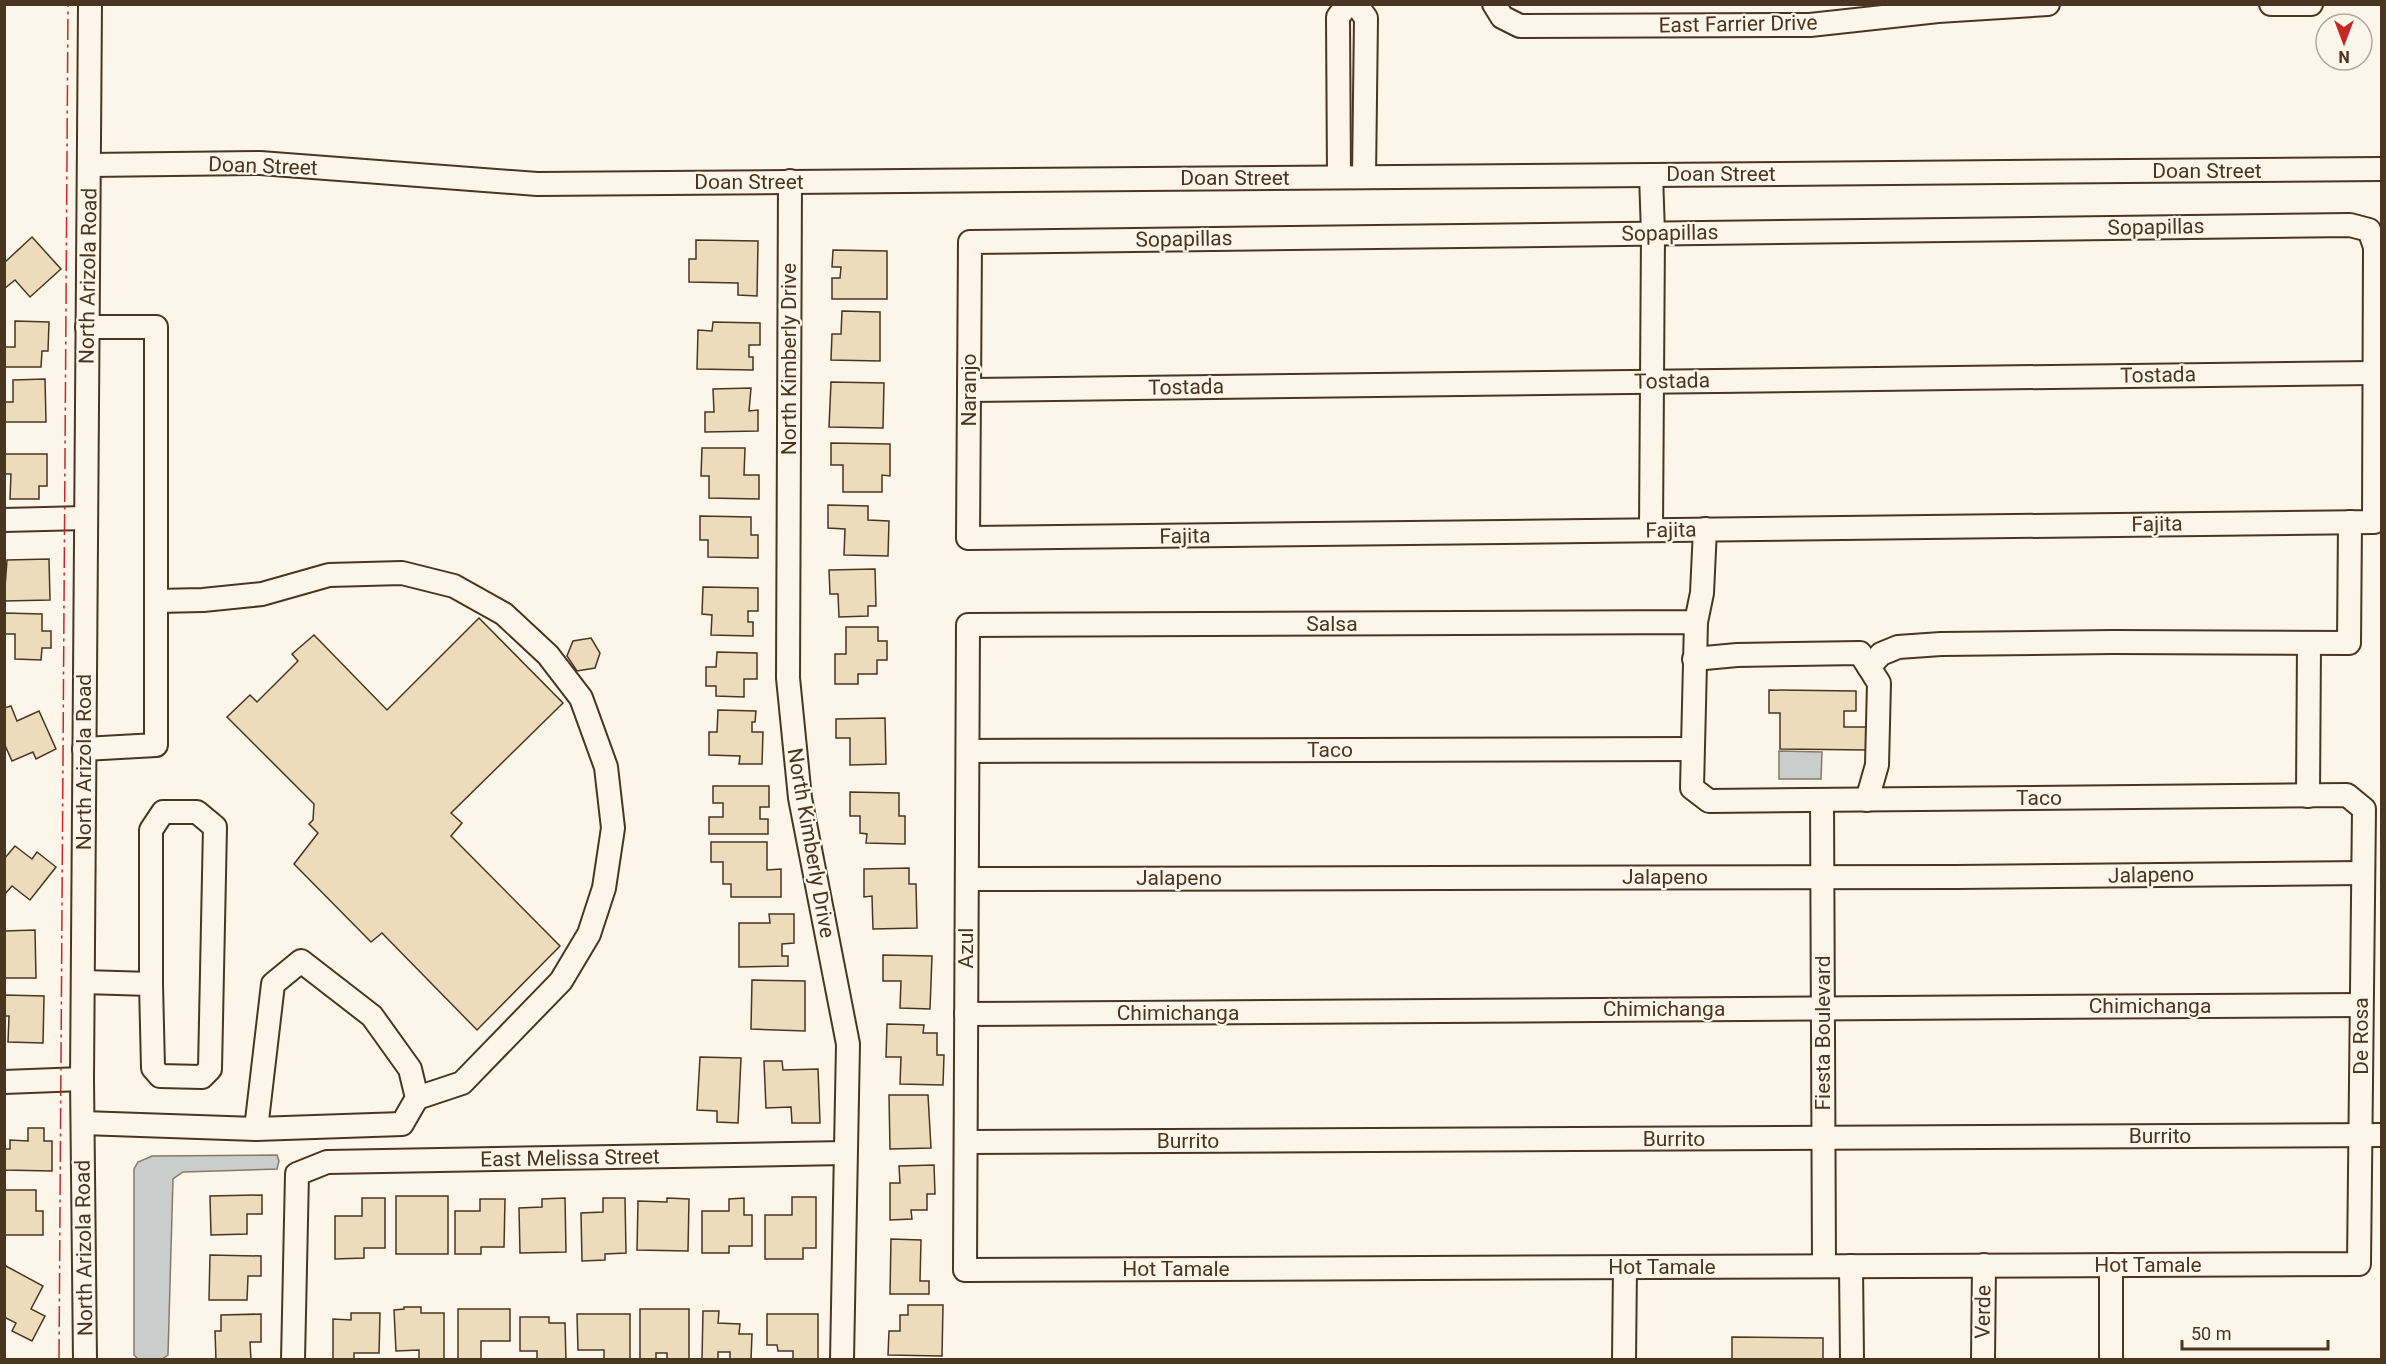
<svg xmlns="http://www.w3.org/2000/svg" width="2386" height="1364" font-family="Roboto,sans-serif">
	<style>
		.water { fill: #c9cecd; stroke: #887966; stroke-width: 1.5 }
		.building { fill: #ecdcbc; stroke: #4a3520; stroke-width: 1.5 }
		.lines { fill: none; stroke-linecap: round; stroke-linejoin: round }
		.minor-casing { stroke: #4a3520; stroke-width: 26 }
		.minor { stroke: #fbf6e9; stroke-width: 22 }
		.power { stroke: #c62828; stroke-width: 1.5; stroke-dasharray: 21 4.5 3 4.5; stroke-linecap: butt }
		.labels { text-anchor: middle; stroke-width: 4.5; stroke-linejoin: round; paint-order: stroke }
		.street-label { font-size: 21px; fill: #4a3520; stroke: #fbf6e9 }
	</style>
	<rect width="100%" height="100%" fill="#fbf6e9"/>
	<g class="water">
		<polygon points="1779,751 1822,752 1821,779 1779,779"/>
		<polygon points="277,1155 279,1161 277,1169 183,1172 173,1179 168,1355 162,1359 138,1359 134,1355 134,1169 138,1162 152,1156"/>
	</g>
	<g class="building">
		<polygon points="32,237 61,269 30,297 15,280 4,289 4,263"/>
		<polygon points="696,240 758,241 757,296 738,295 738,283 689,282 689,259 696,259"/>
		<polygon points="833,250 887,251 887,299 832,299 832,278 840,278 841,267 832,267"/>
		<polygon points="842,311 880,312 880,361 831,360 832,334 841,334"/>
		<polygon points="15,321 49,322 48,351 42,351 41,367 4,367 4,347 15,347"/>
		<polygon points="713,322 760,323 760,345 749,345 749,357 753,357 753,370 697,369 698,330 712,331"/>
		<polygon points="45,379 46,422 4,422 4,402 13,402 13,380"/>
		<polygon points="831,382 884,383 883,428 829,427"/>
		<polygon points="751,388 749,411 758,410 758,431 705,432 705,412 714,412 713,389"/>
		<polygon points="831,443 890,444 890,476 882,475 882,492 843,492 843,465 831,465"/>
		<polygon points="702,448 745,448 744,475 759,475 759,499 709,498 709,476 701,476"/>
		<polygon points="4,454 47,454 47,486 39,486 39,499 10,499 11,474 4,474"/>
		<polygon points="828,505 868,506 868,520 889,521 888,556 844,555 845,529 828,528"/>
		<polygon points="700,516 751,517 751,535 758,535 758,558 708,557 708,540 700,540"/>
		<polygon points="49,559 50,600 4,601 7,560"/>
		<polygon points="875,569 876,606 868,606 868,616 839,617 838,594 830,594 829,570"/>
		<polygon points="703,587 758,588 758,611 748,611 748,622 753,622 753,636 711,635 712,615 702,614"/>
		<polygon points="4,613 42,614 42,631 51,631 51,648 42,648 41,660 15,659 15,634 4,634"/>
		<polygon points="479,618 563,703 451,813 462,823 451,836 560,946 477,1030 382,933 371,942 294,864 318,833 309,824 313,820 314,804 227,717 250,695 257,702 298,661 292,654 314,635 387,710"/>
		<polygon points="846,627 878,627 878,641 887,641 887,660 877,660 877,674 858,674 858,684 835,684 835,654 846,654"/>
		<polygon points="591,638 600,653 595,668 577,671 567,656 573,641"/>
		<polygon points="717,652 757,653 757,679 744,679 744,697 716,696 716,686 706,686 706,667 716,667"/>
		<polygon points="1769,690 1856,691 1856,711 1844,711 1844,727 1870,727 1870,750 1780,749 1780,713 1769,713"/>
		<polygon points="11,706 17,721 39,711 56,749 36,759 33,752 12,761 4,743 4,708"/>
		<polygon points="718,710 756,711 755,722 752,722 752,732 763,732 762,764 739,764 740,756 709,755 709,732 717,732"/>
		<polygon points="885,718 886,764 850,765 850,738 836,738 836,719"/>
		<polygon points="713,786 769,786 769,807 760,807 760,819 768,819 768,834 709,834 709,817 723,817 723,803 713,803"/>
		<polygon points="850,792 899,793 899,816 905,816 905,844 866,843 867,834 860,833 860,816 850,816"/>
		<polygon points="711,842 767,842 767,870 781,869 781,897 731,897 731,884 723,884 723,862 711,862"/>
		<polygon points="15,846 32,859 37,852 56,867 30,900 12,886 4,895 4,859"/>
		<polygon points="909,868 909,884 916,884 917,928 873,929 872,896 864,897 864,869"/>
		<polygon points="769,914 794,914 794,943 782,944 782,956 788,956 788,966 739,967 739,923 770,923"/>
		<polygon points="35,930 36,978 4,978 4,931"/>
		<polygon points="883,955 932,956 930,1009 900,1008 901,981 883,981"/>
		<polygon points="752,980 805,981 805,1031 751,1029"/>
		<polygon points="4,995 44,996 43,1043 8,1042 9,1016 4,1016"/>
		<polygon points="887,1024 924,1025 923,1033 937,1033 937,1055 944,1055 943,1085 900,1084 901,1057 886,1057"/>
		<polygon points="700,1057 741,1058 738,1123 717,1122 717,1111 697,1110"/>
		<polygon points="764,1061 782,1061 783,1070 818,1069 820,1123 792,1123 791,1107 766,1108"/>
		<polygon points="889,1095 928,1095 931,1148 890,1149"/>
		<polygon points="28,1128 44,1128 44,1141 52,1141 52,1171 4,1170 4,1149 10,1149 10,1140 28,1141"/>
		<polygon points="934,1165 935,1194 927,1194 927,1210 911,1210 912,1219 890,1220 890,1183 900,1183 899,1166"/>
		<polygon points="4,1190 36,1190 36,1211 43,1211 43,1235 4,1235"/>
		<polygon points="262,1195 262,1214 247,1214 247,1234 211,1235 210,1196"/>
		<rect x="396" y="1196" width="52" height="58"/>
		<polygon points="792,1197 816,1197 816,1248 803,1248 803,1259 765,1259 765,1215 792,1215"/>
		<polygon points="362,1198 385,1198 385,1248 364,1248 364,1258 335,1259 335,1216 362,1216"/>
		<polygon points="565,1198 566,1252 520,1253 519,1208 542,1207 542,1199"/>
		<polygon points="603,1198 625,1198 626,1253 605,1254 605,1260 582,1261 581,1213 603,1212"/>
		<polygon points="667,1198 689,1199 688,1251 637,1250 638,1201 667,1202"/>
		<polygon points="744,1198 744,1215 752,1215 752,1246 729,1246 729,1253 702,1253 702,1211 729,1211 729,1199"/>
		<polygon points="480,1199 505,1199 504,1247 481,1247 481,1254 455,1254 455,1211 480,1211"/>
		<polygon points="891,1239 921,1240 920,1281 929,1281 929,1294 890,1294"/>
		<polygon points="210,1255 261,1256 261,1276 248,1276 247,1300 209,1300"/>
		<polygon points="4,1265 43,1286 31,1309 45,1316 32,1341 12,1331 16,1323 4,1317"/>
		<polygon points="908,1305 943,1305 942,1356 888,1355 889,1331 900,1331 900,1315 908,1315"/>
		<polygon points="404,1307 421,1307 421,1313 444,1313 444,1360 419,1360 419,1350 396,1351 394,1310 404,1309"/>
		<polygon points="458,1309 510,1309 510,1341 481,1341 481,1360 458,1360"/>
		<polygon points="640,1309 689,1309 689,1360 667,1360 667,1353 656,1353 656,1360 640,1360"/>
		<polygon points="703,1311 719,1311 718,1323 740,1324 739,1334 752,1334 751,1360 730,1360 730,1352 718,1352 718,1360 702,1360"/>
		<polygon points="351,1313 380,1313 379,1353 354,1353 354,1360 333,1360 333,1319 351,1320"/>
		<polygon points="261,1314 261,1342 250,1342 251,1360 216,1360 215,1331 221,1331 221,1315"/>
		<polygon points="577,1314 630,1314 630,1360 604,1360 604,1350 578,1350"/>
		<polygon points="767,1314 818,1314 818,1360 793,1360 793,1351 778,1351 777,1345 767,1345"/>
		<polygon points="520,1317 549,1317 549,1323 565,1323 566,1360 537,1360 537,1351 520,1351"/>
		<polygon points="1732,1337 1823,1338 1823,1360 1732,1360"/>
	</g>
	<g class="lines">
		<g class="minor-casing">
			<g id="minor">
				<polyline points="1356,4 1366,18 1364,177"/>
				<polyline points="1494,4 1502,17 1520,26 1810,25 1938,11 2048,4"/>
				<polyline points="2271,4 2311,4"/>
				<polyline points="89,165 260,163 537,184 2382,169"/>
				<polyline points="1339,177 1338,17 1348,4"/>
				<polyline points="790,181 788,678 800,798 848,1044 842,1360"/>
				<polygon points="2350,225 2369,230 2375,247 2374,522 968,538 970,242"/>
				<polyline points="969,390 2374,373"/>
				<polyline points="4,520 85,518"/>
				<polyline points="1651,530 1653,233 1651,175"/>
				<polyline points="156,601 203,600 262,594 329,575 402,573 454,586 504,614 548,655 581,698 606,767 613,828 604,888 589,934 561,981 462,1083 417,1098"/>
				<polyline points="1696,622 968,625 965,1270 2359,1264 2364,809 2347,795 1709,801 1692,788 1696,622 1702,593 1705,529"/>
				<polyline points="1694,659 1737,655 1860,653 1879,683 1877,765 1867,800"/>
				<polyline points="1869,667 1881,654 1898,647 1941,644 2113,642 2349,643 2350,522"/>
				<polyline points="84,749 156,745 156,327 87,327"/>
				<polyline points="968,751 1692,749"/>
				<polyline points="2308,796 2309,643"/>
				<polyline points="1822,800 1824,1266"/>
				<polyline points="967,879 1955,877 2363,873"/>
				<polyline points="83,982 151,984 153,1068 160,1076 202,1077 210,1069 215,827 197,812 163,812 151,830 151,984"/>
				<polyline points="966,1014 2361,1005"/>
				<polyline points="4,1082 82,1079"/>
				<polyline points="83,1123 256,1129 402,1124 417,1098 410,1069 372,1016 301,961 273,984 256,1129"/>
				<polyline points="966,1142 2382,1135"/>
				<polyline points="1851,1266 1852,1360"/>
				<polyline points="85,1360 82,1079 90,4"/>
				<polyline points="293,1360 297,1174 327,1162 845,1153"/>
				<polyline points="1624,1360 1625,1267"/>
				<polyline points="1983,1360 1984,1265"/>
				<polyline points="2111,1360 2111,1265"/>
			</g>
		</g>
		<use href="#minor" class="minor"/>
		<polyline class="power" points="59,1360 68,4"/>
	</g>
	<g class="labels">
		<g class="street-label">
			<text transform="translate(1738 24) rotate(-1)" y="7">East Farrier Drive</text>
			<text transform="translate(263 166) rotate(2)" y="7">Doan Street</text>
			<text x="2207" y="178">Doan Street</text>
			<text x="1721" y="181">Doan Street</text>
			<text x="1235" y="185">Doan Street</text>
			<text x="749" y="189">Doan Street</text>
			<text transform="translate(2156 227) rotate(-1)" y="7">Sopapillas</text>
			<text transform="translate(1670 233) rotate(-1)" y="7">Sopapillas</text>
			<text transform="translate(1184 239) rotate(-1)" y="7">Sopapillas</text>
			<text transform="translate(88 276) rotate(-89)" y="7">North Arizola Road</text>
			<text transform="translate(789 359) rotate(-90)" y="7">North Kimberly Drive</text>
			<text transform="translate(2158 375) rotate(-1)" y="7">Tostada</text>
			<text transform="translate(1672 381) rotate(-1)" y="7">Tostada</text>
			<text transform="translate(1186 387) rotate(-1)" y="7">Tostada</text>
			<text transform="translate(969 390) rotate(-90)" y="7">Naranjo</text>
			<text transform="translate(2157 524) rotate(-1)" y="7">Fajita</text>
			<text transform="translate(1671 530) rotate(-1)" y="7">Fajita</text>
			<text transform="translate(1185 536) rotate(-1)" y="7">Fajita</text>
			<text x="1332" y="631">Salsa</text>
			<text x="1330" y="757">Taco</text>
			<text transform="translate(84 762) rotate(-90)" y="7">North Arizola Road</text>
			<text x="2039" y="805">Taco</text>
			<text transform="translate(811 843) rotate(80)" y="7">North Kimberly Drive</text>
			<text transform="translate(2151 875) rotate(-1)" y="7">Jalapeno</text>
			<text x="1665" y="884">Jalapeno</text>
			<text x="1179" y="885">Jalapeno</text>
			<text transform="translate(966 948) rotate(-90)" y="7">Azul</text>
			<text x="2150" y="1013">Chimichanga</text>
			<text x="1664" y="1016">Chimichanga</text>
			<text x="1178" y="1020">Chimichanga</text>
			<text transform="translate(1823 1033) rotate(-90)" y="7">Fiesta Boulevard</text>
			<text transform="translate(2361 1036) rotate(-90)" y="7">De Rosa</text>
			<text x="2160" y="1143">Burrito</text>
			<text x="1674" y="1146">Burrito</text>
			<text x="1188" y="1148">Burrito</text>
			<text transform="translate(570 1158) rotate(-1)" y="7">East Melissa Street</text>
			<text transform="translate(84 1248) rotate(-91)" y="7">North Arizola Road</text>
			<text x="2148" y="1272">Hot Tamale</text>
			<text x="1662" y="1274">Hot Tamale</text>
			<text x="1176" y="1276">Hot Tamale</text>
			<text transform="translate(1983 1312) rotate(-89)" y="7">Verde</text>
		</g>
	</g>
	<rect width="2386" height="1364" fill="none" stroke="#4a3520" stroke-width="12"/>
	<g transform="translate(2344 42) rotate(180)"><circle r="28" fill="#fbf6e9" stroke="#b4a999" stroke-width="1.5"/>
	<path d="M0-4.5L10 22L0 15L-10 22Z" fill="#c62828"/>
	<text y="-9" font-size="16" font-weight="bold" text-anchor="middle" fill="#4a3520">N</text>
	</g>
	<path d="M2182 1340v9h146v-9" fill="none" stroke="#4a3520" stroke-width="3"/>
	<text x="2191" y="1340" font-size="18" fill="#4a3520" stroke="#fbf6e9" stroke-width="4.5" paint-order="stroke">50 m</text>
</svg>
